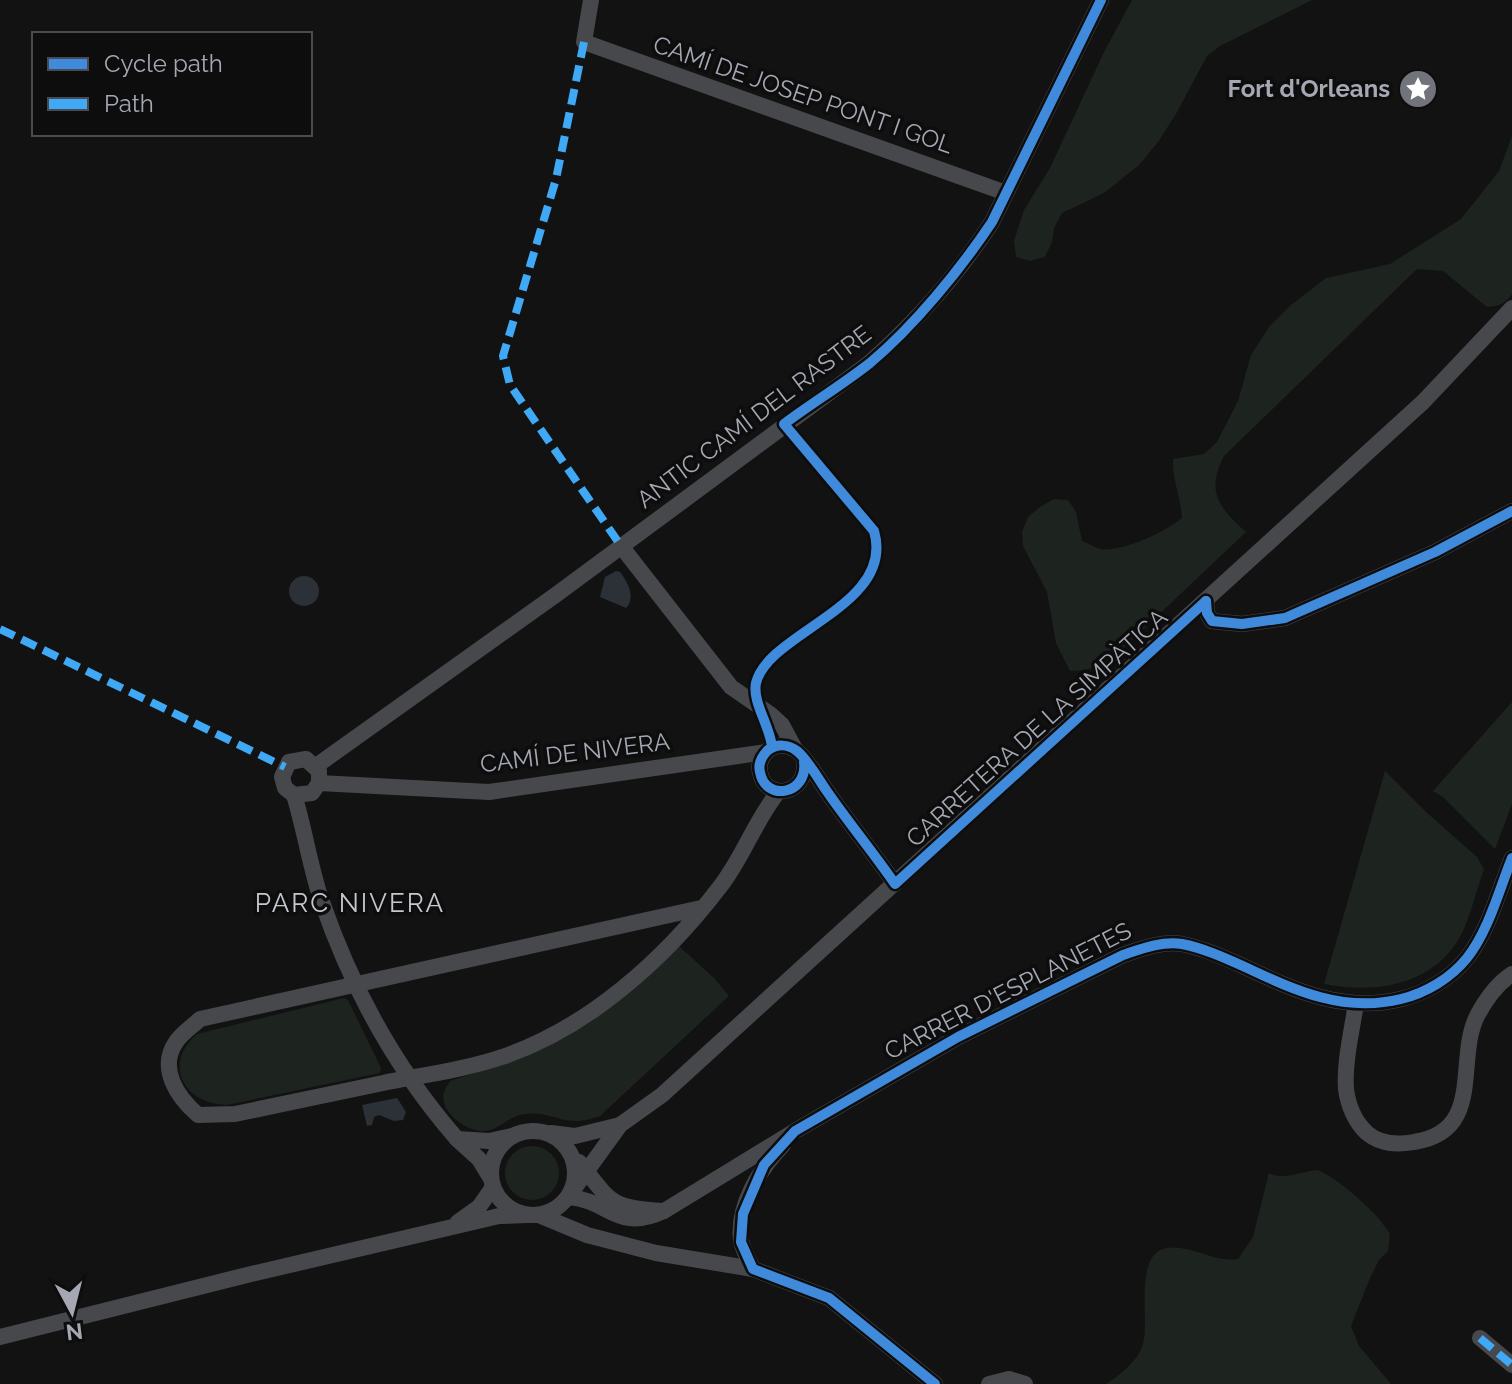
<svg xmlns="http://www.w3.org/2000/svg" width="1512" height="1384" font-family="Raleway,sans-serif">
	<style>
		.green { fill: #1d231e }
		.water { fill: #2b3137 }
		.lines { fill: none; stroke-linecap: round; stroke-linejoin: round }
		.street { stroke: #47484b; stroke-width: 16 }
		.quiet { stroke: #3fa9f5; stroke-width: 8; stroke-dasharray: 16 8; stroke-linecap: butt }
		.cycleway-casing { stroke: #0d0d0e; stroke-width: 15 }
		.cycleway { stroke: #408adc; stroke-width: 10 }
		.labels { text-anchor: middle; stroke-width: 7; stroke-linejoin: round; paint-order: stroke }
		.poi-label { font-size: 24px; font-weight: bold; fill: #a5a8b3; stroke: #0d0d0e; text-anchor: end }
		.street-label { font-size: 24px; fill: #a5a8b3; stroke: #0d0d0e }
		.neighbourhood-label { font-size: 26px; letter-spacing: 2px; fill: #c5c7cf; stroke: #0d0d0e }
	</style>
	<rect width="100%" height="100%" fill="#121213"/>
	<g class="green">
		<polygon points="1132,0 1312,0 1220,46 1207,56 1176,114 1158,142 1139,165 1104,193 1062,213 1054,228 1052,242 1045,257 1030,261 1016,257 1014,241 1024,210 1050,168 1104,52"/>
		<path d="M 1512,136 L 1512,294 C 1505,304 1499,306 1487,307 L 1443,271 L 1417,269 L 1224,456 C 1206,491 1218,507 1246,532 L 1116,655 C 1101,667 1089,671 1070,671 L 1056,643 L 1047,592 L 1023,546 L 1022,532 L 1028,517 L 1040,507 L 1054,499 L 1068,500 L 1076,512 L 1082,541 C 1088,543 1094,547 1100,549 C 1121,553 1167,531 1182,518 C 1181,497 1172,480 1173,459 L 1204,454 L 1217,442 L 1238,401 L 1251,355 L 1269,327 L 1291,305 L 1326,278 L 1390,264 L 1461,219 L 1499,171 Z"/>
		<polygon points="1512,702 1512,804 1495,849 1443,797 1433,791"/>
		<path d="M 1385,771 L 1425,811 L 1477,857 L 1484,869 C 1476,891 1471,915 1461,935 C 1433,986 1376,994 1324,984 Z"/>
		<path d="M 679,946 L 714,978 L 729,996 L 600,1116 C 564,1130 555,1110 525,1114 C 510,1115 499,1130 485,1131 C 467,1133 438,1111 444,1092 C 445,1088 448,1085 450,1081 C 513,1062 588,1029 638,986 C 652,973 665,959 679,946 Z"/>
		<path d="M 344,998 L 348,1000 L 381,1068 L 380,1073 L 227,1105 C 182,1104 163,1063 197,1034 Z"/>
		<circle cx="532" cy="1173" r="27"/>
		<path d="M 1318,1170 C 1340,1180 1378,1213 1390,1234 L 1388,1251 L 1379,1260 L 1370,1278 L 1351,1326 L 1359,1346 L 1391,1384 L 1106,1384 C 1120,1375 1138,1361 1143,1344 C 1150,1320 1133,1255 1166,1248 C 1191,1244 1214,1263 1238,1259 L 1253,1237 L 1269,1173 C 1284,1181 1302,1171 1318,1170 Z"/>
	</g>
	<g class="water">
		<path d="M 616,571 L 620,572 C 628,582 636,598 626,608 L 600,597 L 605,577 Z"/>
		<circle cx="304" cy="591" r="15"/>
		<polygon points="397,1098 406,1112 403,1120 394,1121 379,1115 374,1117 372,1125 367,1126 362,1105"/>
	</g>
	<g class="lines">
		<g class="street">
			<polyline points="591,0 584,42 1006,193"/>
			<polyline points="621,546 731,687 770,714 782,725 795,749"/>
			<polyline points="1206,601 1207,613 1212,621 1242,624 1285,618 1435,552 1512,511"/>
			<path d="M 804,762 C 808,795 765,802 760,772 C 758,764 762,756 768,750 C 777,744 788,744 797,751 C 807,759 818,778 826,790 C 848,822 873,852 895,884"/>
			<path d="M 316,766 L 557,594 L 868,364 C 914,324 958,274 992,222 L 1101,0"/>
			<polyline points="319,783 489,792 766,752"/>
			<path d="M 294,795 L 312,793 L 319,783 L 319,771 L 306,759 L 289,762 L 282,777 L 285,788 L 294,795 C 305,830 310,868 322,902 C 352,989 396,1069 457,1139"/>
			<path d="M 701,908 L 200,1019 C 193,1026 182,1033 176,1042 C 158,1068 177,1097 198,1115 L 235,1114 C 284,1104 334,1093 383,1083 C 423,1075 463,1070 502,1057 C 588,1028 664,960 719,888 C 743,858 755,820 779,791"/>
			<path d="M 1356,1003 C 1352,1031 1344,1062 1346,1089 C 1348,1105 1355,1122 1367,1133 C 1380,1144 1398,1145 1414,1142 C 1485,1132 1455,1060 1477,1016 C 1485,1001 1498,983 1512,974"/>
			<circle cx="533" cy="1173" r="42"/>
			<polyline points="551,1133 575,1136 620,1125"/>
			<polyline points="490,1177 479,1159 457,1139 489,1141 512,1136"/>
			<polyline points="573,1190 620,1125 662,1095 1423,402 1512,308"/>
			<path d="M 568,1197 C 610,1200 616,1233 664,1211 C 608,1207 613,1204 579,1162"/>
			<path d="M 664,1211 L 795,1131 L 958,1037 L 1123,955 C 1141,949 1161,941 1182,944 C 1203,948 1225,958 1245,967 C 1296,991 1344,1013 1401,999 C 1426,993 1451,978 1467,958 C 1489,930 1499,890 1512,858"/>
			<polyline points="539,1215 587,1235 656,1253 753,1269 829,1298 935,1384"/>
			<polyline points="458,1222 479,1207 493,1187"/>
			<path d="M 753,1269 C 749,1260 742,1249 741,1240 C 737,1205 760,1169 783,1145"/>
			<polyline points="0,1337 247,1275 499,1216 528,1215"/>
			<polyline points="1480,1338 1512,1365"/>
			<polyline points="989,1384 1009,1379 1025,1384"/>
		</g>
		<g class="quiet">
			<polyline points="584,42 556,179 503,356 510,385 621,546"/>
			<polyline points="0,629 285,767"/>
			<polyline points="1480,1338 1512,1365"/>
		</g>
		<g class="cycleway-casing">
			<g id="cycleway">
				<polyline points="1206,601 1207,613 1212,621 1242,624 1285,618 1435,552 1512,511"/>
				<path d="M 772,747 C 770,726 752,702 756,683 C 768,632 896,606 874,531 L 784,424 C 812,403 842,385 870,363 C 914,326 960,270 992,222 L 1101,0"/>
				<path d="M 804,762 C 808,795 765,802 760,772 C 758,764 762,756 768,750 C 777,744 788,744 797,751 C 807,759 818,778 826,790 C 848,822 873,852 895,884 L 1206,601"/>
				<path d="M 935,1384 L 829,1298 L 753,1269 L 741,1242 L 743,1214 L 764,1165 L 795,1131 L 958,1037 L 1123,955 C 1141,949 1161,941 1182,944 C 1203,948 1225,958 1245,967 C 1296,991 1344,1013 1401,999 C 1426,993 1451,978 1467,958 C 1489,930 1499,890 1512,858"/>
			</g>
		</g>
		<use href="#cycleway" class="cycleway"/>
	</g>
	<defs>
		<g id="sight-disc" transform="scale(2)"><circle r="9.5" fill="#72747b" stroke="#0d0d0e"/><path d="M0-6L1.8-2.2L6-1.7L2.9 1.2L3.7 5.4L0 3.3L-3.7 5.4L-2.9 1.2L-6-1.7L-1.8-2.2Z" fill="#fff"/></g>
	</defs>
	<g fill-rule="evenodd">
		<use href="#sight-disc" x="1418" y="89"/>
	</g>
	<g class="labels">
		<g class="poi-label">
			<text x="1390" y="97">Fort d'Orleans</text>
		</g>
		<g class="street-label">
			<text transform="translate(803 95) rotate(19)" y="8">CAMÍ DE JOSEP PONT I GOL</text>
			<text transform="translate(754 417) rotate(-37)" y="8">ANTIC CAMÍ DEL RASTRE</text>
			<text transform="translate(1037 728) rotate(-42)" y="8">CARRETERA DE LA SIMPÀTICA</text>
			<text transform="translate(575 753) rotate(-7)" y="8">CAMÍ DE NIVERA</text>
			<text transform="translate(1008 991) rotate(-27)" y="8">CARRER D'ESPLANETES</text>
		</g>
		<g class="neighbourhood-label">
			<text x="350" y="912">PARC NIVERA</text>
		</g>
	</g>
	<rect x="32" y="32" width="280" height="104" fill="#0d0d0e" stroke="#4a4b50" stroke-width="2"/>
	<rect x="48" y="58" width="40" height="12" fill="#408adc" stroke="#4a4b50" stroke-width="2"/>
	<text x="104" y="72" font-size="24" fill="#a5a8b3">Cycle path</text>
	<rect x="48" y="98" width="40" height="12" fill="#3fa9f5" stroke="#4a4b50" stroke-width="2"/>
	<text x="104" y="112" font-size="24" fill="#a5a8b3">Path</text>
	<g transform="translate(72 1312) rotate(173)" stroke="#0d0d0e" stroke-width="6" paint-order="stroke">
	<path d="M0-6L14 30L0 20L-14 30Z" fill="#a5a8b3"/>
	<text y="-12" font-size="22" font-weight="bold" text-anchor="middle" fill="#a5a8b3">N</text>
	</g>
</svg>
